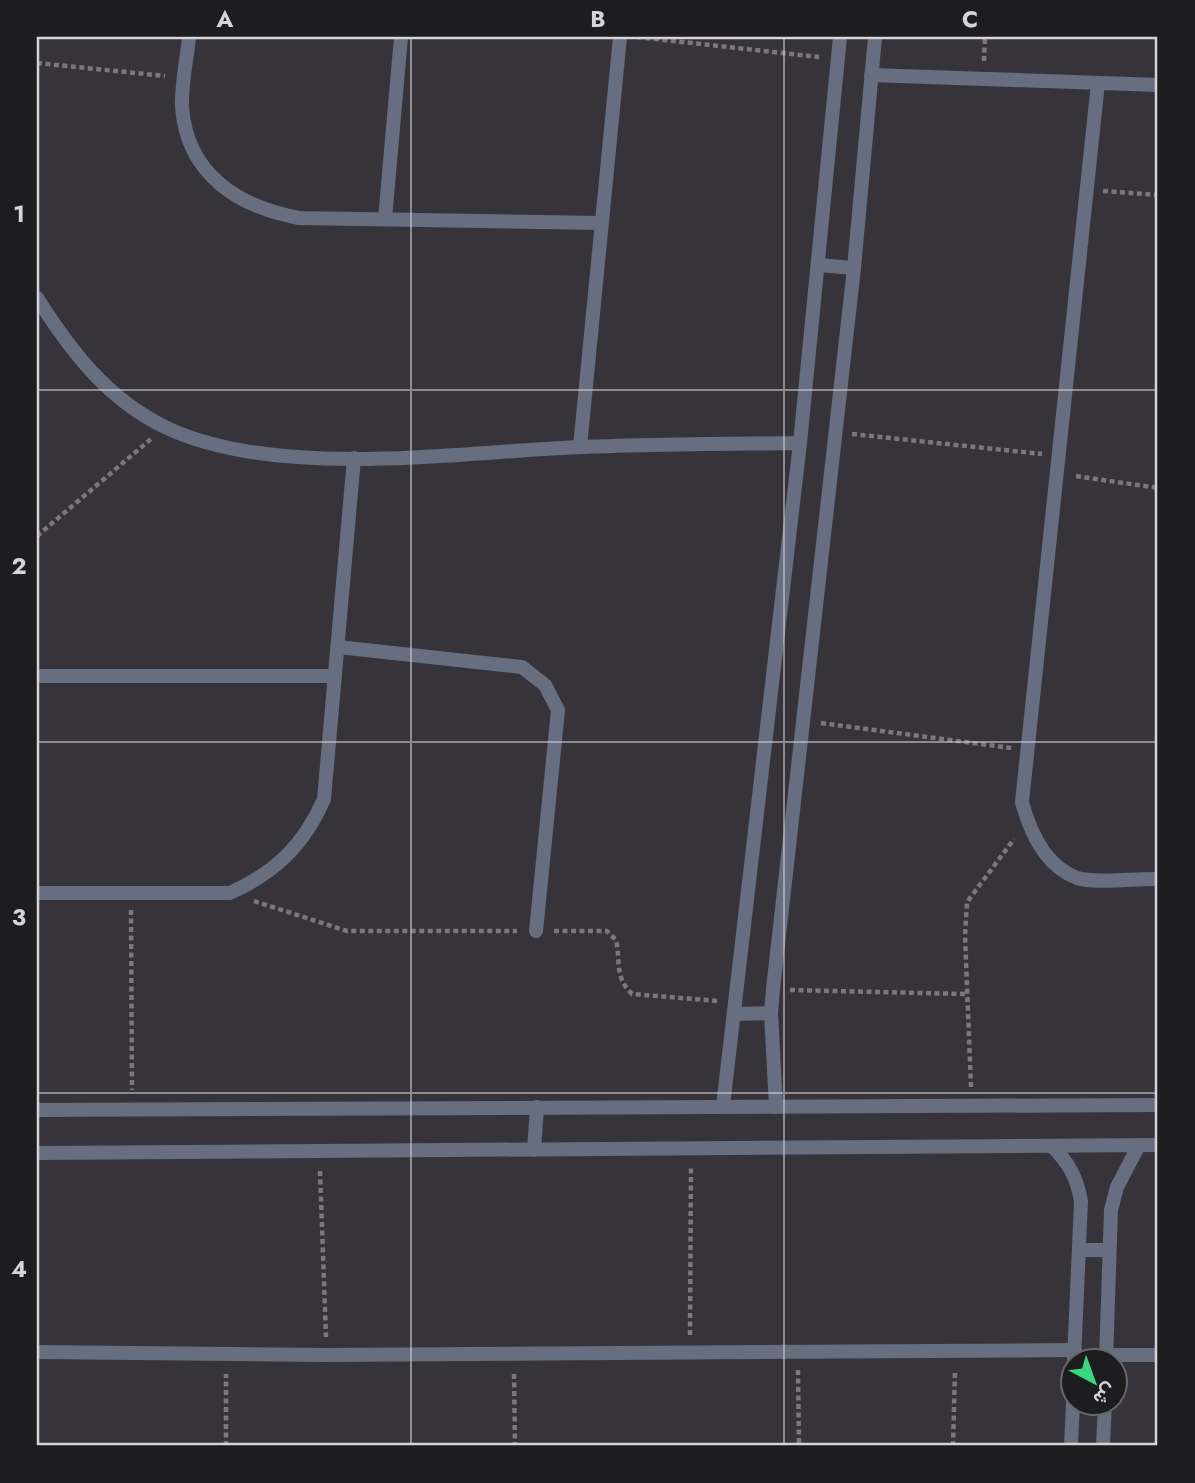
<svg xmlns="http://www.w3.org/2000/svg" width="1195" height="1483" font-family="Jost,Vazirmatn,sans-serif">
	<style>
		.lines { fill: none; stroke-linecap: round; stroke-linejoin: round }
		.path { stroke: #7b777d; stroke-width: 4.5; stroke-dasharray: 5 3.5; stroke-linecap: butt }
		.minor { stroke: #666e80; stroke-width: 14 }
		.grid { fill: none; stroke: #d6d4d8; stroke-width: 2; stroke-opacity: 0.55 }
		.neatline { fill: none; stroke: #d6d4d8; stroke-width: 2.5 }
		.grid-label { font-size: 23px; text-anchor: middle; font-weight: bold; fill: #d6d4d8 }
	</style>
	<rect width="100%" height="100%" fill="#37333a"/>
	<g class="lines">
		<g class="path">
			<polyline points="637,37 819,57"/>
			<polyline points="984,61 985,37"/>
			<polyline points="37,63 165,76"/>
			<polyline points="1103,191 1158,195"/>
			<polyline points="852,434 1042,454"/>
			<polyline points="1076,476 1158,488"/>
			<polyline points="37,536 151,439"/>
			<polyline points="821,723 1011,748"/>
			<polyline points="254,901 347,931 517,931"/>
			<polyline points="131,910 132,1090"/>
			<path d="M 554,931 L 607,931 L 616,940 C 621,962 614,977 632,994 L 718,1001"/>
			<polyline points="790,990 967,994"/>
			<polyline points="971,1087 965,936 967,902 1014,839"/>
			<polyline points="320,1171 326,1337"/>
			<polyline points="690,1335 691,1165"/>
			<polyline points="798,1370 799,1446"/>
			<polyline points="514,1374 515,1446"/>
			<polyline points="226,1446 226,1374"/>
			<polyline points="953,1446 955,1370"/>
		</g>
		<g class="minor">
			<path d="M 189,37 C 187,59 181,85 182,107 C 187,175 239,207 299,218 L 602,223"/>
			<polyline points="871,75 1158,85"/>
			<path d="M 1098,83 L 1022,802 C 1030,832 1045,866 1077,878 C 1095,884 1138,878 1158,879"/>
			<polyline points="385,219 401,37"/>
			<polyline points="818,265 854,268"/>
			<path d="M 37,298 C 71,351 107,399 165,427 C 270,478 446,454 562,448 C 641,444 721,444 800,443"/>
			<polyline points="580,447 620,37"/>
			<polyline points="338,647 522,667 545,685 558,710 536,931"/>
			<polyline points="37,676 335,676"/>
			<path d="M 37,893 L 230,893 C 276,872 304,845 324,799 L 354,458"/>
			<polyline points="734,1014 771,1013"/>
			<polyline points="723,1106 800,443 840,37"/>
			<polyline points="776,1107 771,1013 773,989 854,268 875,37"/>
			<polyline points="37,1110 1158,1105"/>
			<path d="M 1052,1146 C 1069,1163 1077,1178 1081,1201 L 1074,1360"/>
			<polyline points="534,1150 537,1107"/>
			<polyline points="37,1153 1158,1145"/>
			<polyline points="1079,1250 1109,1250"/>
			<polyline points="37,1352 326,1355 1075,1350"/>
			<polyline points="1106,1355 1158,1355"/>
			<polyline points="1106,1360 1111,1210 1117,1187 1139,1145"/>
			<polyline points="1071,1446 1073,1402"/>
			<polyline points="1103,1446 1105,1402"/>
		</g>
	</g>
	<path class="grid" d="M 411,37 L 411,1446M 784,37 L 784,1446M 37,390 L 1158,390M 37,742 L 1158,742M 37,1093 L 1158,1093"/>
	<rect width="1195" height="1483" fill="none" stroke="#1d1c1f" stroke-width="77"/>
	<g transform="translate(1094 1382) rotate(139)"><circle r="33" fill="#1d1c1f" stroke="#676669" stroke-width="2"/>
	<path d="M0-5L12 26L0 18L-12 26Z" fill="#3bd77f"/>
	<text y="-10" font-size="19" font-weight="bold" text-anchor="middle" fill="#d6d4d8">ش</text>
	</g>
	<rect x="38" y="38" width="1118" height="1406" class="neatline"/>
	<g class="grid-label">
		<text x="225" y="27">A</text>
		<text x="598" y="27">B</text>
		<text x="970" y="27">C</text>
		<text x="19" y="222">1</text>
		<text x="19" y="574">2</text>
		<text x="19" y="925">3</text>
		<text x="19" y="1277">4</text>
	</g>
</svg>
